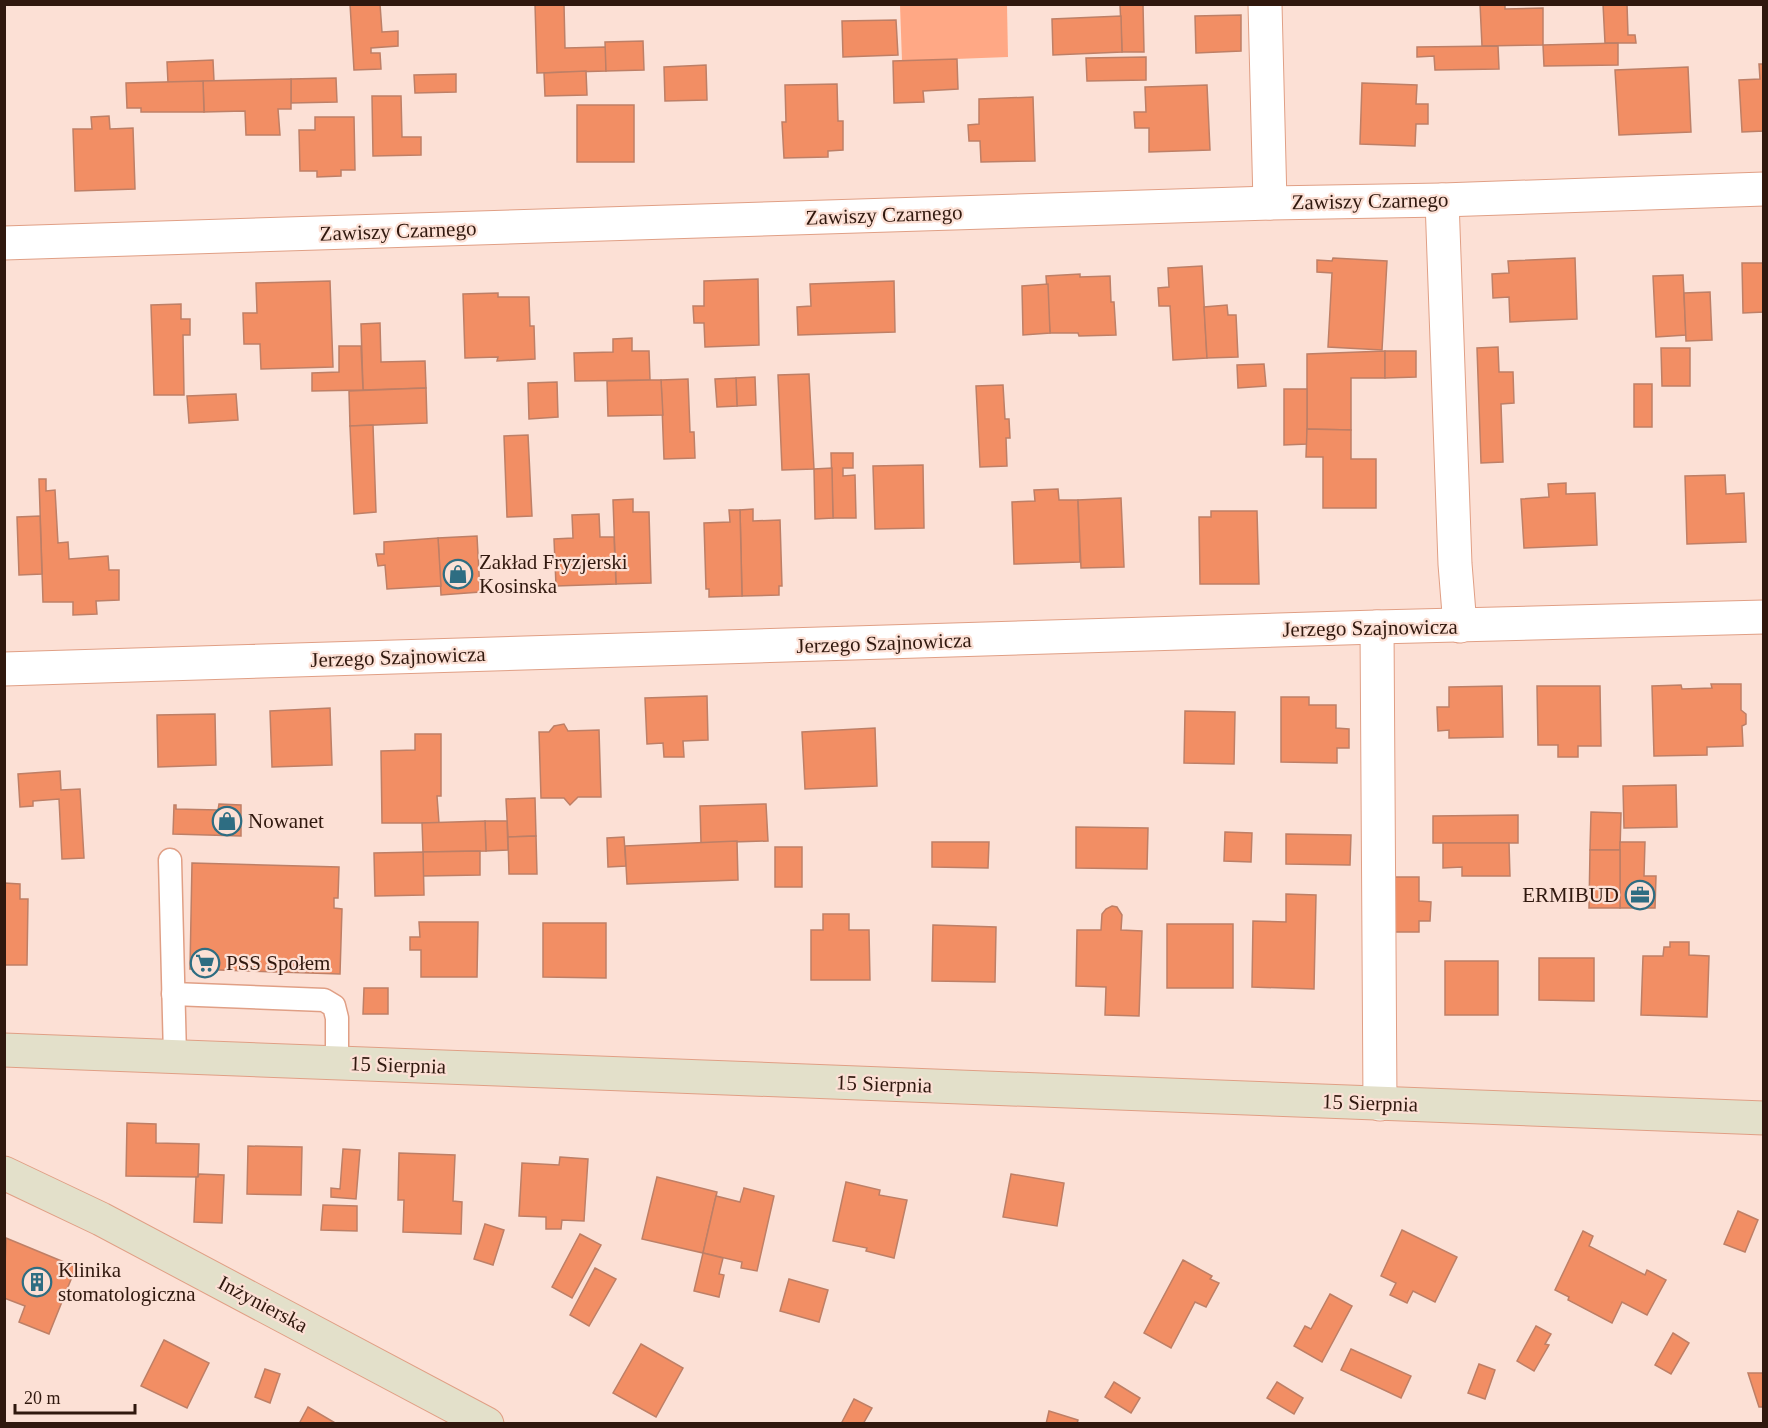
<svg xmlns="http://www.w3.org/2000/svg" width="1768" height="1428" font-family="Georgia,serif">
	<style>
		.green { fill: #ffa885 }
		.building { fill: #f28e64; stroke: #be7f66; stroke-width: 1.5 }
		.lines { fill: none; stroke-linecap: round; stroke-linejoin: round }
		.lane-casing { stroke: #e09f85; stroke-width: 25 }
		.street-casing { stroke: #e09f85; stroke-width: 35 }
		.secondary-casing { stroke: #e09f85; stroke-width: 35 }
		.lane { stroke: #fff; stroke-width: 22 }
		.street { stroke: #fff; stroke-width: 33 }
		.secondary { stroke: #e3e0ca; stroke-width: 33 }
		.labels { text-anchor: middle; stroke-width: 4.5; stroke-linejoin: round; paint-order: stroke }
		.street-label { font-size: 21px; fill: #30180e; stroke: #fce0d5 }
		.poi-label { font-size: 21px; fill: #30180e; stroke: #fce0d5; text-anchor: start }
	</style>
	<rect width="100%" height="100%" fill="#fce0d5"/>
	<polygon class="green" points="900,5 1007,5 1008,57 902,61"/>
	<g class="building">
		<polygon points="350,4 380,4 382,32 398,31 398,46 371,48 371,53 380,53 381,69 354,70"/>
		<polygon points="535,4 564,4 565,48 606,47 606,71 537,73"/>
		<polygon points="1120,4 1143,4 1144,52 1122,52"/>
		<polygon points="1480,4 1505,4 1505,9 1543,8 1543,45 1482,46"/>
		<polygon points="1603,4 1627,4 1628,35 1635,35 1636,43 1605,43"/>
		<polygon points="1241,15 1241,51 1196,53 1195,16"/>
		<polygon points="1121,16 1122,52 1053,55 1052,19"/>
		<polygon points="896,20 898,55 843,57 842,21"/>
		<polygon points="643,41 644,70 606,71 605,42"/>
		<polygon points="1618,43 1618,65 1544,66 1543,45"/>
		<polygon points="1498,46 1499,69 1435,70 1434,56 1417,57 1417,47"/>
		<polygon points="1146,57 1146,80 1087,81 1086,58"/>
		<polygon points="957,59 958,89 923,91 924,102 894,103 893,61"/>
		<polygon points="213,60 214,81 168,83 167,62"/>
		<polygon points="1759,64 1764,64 1764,131 1742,132 1739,80 1760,79"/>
		<polygon points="706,65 707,100 665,101 664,67"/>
		<polygon points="1688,67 1691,132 1619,135 1615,70"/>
		<polygon points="586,71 587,95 545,96 544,73"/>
		<polygon points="456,74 456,92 415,93 414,75"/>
		<polygon points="336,78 337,102 291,103 291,79"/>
		<polygon points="291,79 291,109 278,109 280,135 246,135 245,111 204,112 203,81"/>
		<polygon points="203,81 204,112 141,112 141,108 127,108 126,83"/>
		<polygon points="1362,83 1417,85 1416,104 1428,104 1428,124 1416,124 1415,146 1360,144"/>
		<polygon points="837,84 838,121 843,121 843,150 828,151 828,157 784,158 782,122 786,122 785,85"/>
		<polygon points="1207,85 1210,150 1149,152 1149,128 1135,128 1134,112 1146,112 1145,87"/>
		<polygon points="372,96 401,96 402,137 421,137 421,155 373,156"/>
		<polygon points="1033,97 1035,161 981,162 980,141 969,141 968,125 979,124 979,99"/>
		<rect x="577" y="105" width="57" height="57"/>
		<polygon points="109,116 110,129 133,128 135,189 75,191 73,129 92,129 91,117"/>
		<polygon points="315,117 354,117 355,170 341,170 341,176 317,177 317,171 300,171 299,130 315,130"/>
		<polygon points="1333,258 1387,261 1382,350 1328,347 1332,273 1317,272 1317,260 1332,261"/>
		<polygon points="1575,258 1577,319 1510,322 1509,297 1493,298 1492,274 1509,273 1508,261"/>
		<polygon points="1742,263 1764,263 1764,312 1743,313"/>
		<polygon points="1202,266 1207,358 1173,360 1170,306 1159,306 1158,288 1169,287 1168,268"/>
		<polygon points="1080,274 1080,277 1110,276 1111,302 1114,302 1116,335 1079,336 1078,333 1050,333 1046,276"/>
		<polygon points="1683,275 1686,335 1656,337 1653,276"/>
		<polygon points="758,279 759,345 705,347 704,323 694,323 693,306 704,306 704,281"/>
		<polygon points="330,281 333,367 261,369 260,344 244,344 243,313 257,313 256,283"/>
		<polygon points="894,281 895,332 798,335 797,307 811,306 810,284"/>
		<polygon points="1048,284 1050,333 1023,335 1022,286"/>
		<polygon points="1710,292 1712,340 1686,341 1684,293"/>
		<polygon points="498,293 498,297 529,297 530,326 534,326 535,359 497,361 498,357 465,358 463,294"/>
		<polygon points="181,304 181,319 190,319 190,335 183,335 184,395 154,395 151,305"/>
		<polygon points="1227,305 1228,315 1236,315 1238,357 1207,358 1204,307"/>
		<polygon points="380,323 381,362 425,361 426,388 363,390 361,324"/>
		<polygon points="632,338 632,351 649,351 650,380 575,381 574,353 613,352 613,339"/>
		<polygon points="339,346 361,346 363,390 312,391 312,373 339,372"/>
		<polygon points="1498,347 1499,372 1513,372 1514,403 1501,404 1503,462 1481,463 1477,348"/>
		<polygon points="1661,348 1690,348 1690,386 1662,386"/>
		<polygon points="1385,351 1385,378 1351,378 1351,430 1307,429 1307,354"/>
		<polygon points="1385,351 1416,351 1416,377 1385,378"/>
		<polygon points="1264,364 1266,386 1238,388 1237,365"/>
		<polygon points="809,374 814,469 782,470 778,375"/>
		<polygon points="755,377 756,405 737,406 736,378"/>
		<polygon points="736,378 737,406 717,407 715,379"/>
		<polygon points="688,379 690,432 694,432 695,458 664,459 661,380"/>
		<polygon points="650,380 661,380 663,415 608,416 607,381"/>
		<polygon points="557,382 558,417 529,419 528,383"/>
		<rect x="1634" y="384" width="18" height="43"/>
		<polygon points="1003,385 1005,419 1009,419 1010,438 1006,438 1007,466 980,467 976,386"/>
		<polygon points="426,388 427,423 350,426 349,391"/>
		<polygon points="1284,389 1307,389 1307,444 1284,445"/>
		<polygon points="236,394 238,420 189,423 187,396"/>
		<polygon points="373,425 376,512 354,514 350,426"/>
		<polygon points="1307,429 1351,430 1351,459 1376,459 1376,508 1323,508 1323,457 1306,457"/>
		<polygon points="528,435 532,516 507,517 504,436"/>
		<polygon points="831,453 853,453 853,468 843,468 843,476 855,475 856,518 833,518"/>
		<polygon points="923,465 924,528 875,529 873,466"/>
		<polygon points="832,468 833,518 815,519 814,469"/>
		<polygon points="1725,475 1726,494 1744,493 1746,542 1687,544 1685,476"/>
		<polygon points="39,479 46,479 46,491 55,490 58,543 68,542 69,559 108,556 109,570 119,570 119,600 96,601 97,614 73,615 73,602 43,602"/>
		<polygon points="1566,483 1566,494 1595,493 1597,545 1524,548 1521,499 1549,497 1548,484"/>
		<polygon points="1058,489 1059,500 1078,500 1080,562 1014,564 1012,502 1035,501 1034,490"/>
		<polygon points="1121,498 1124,567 1081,568 1078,500"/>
		<polygon points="633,499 633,512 649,512 651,583 616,584 613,500"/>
		<polygon points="753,509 753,521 780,520 782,586 779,586 779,595 742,596 740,510"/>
		<polygon points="729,510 740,510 742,596 709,597 709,589 706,589 704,523 730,522"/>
		<polygon points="1211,511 1257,511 1259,584 1200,584 1199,517 1211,517"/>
		<polygon points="599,514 600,537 614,537 616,584 556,586 554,539 573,538 572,515"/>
		<polygon points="40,516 42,574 19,575 17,517"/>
		<polygon points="477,536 480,592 441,595 438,538"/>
		<polygon points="438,538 441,586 387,589 385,565 378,566 376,554 384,554 384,542"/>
		<polygon points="1711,684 1741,684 1741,710 1746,714 1746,724 1742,726 1743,746 1707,747 1707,755 1654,756 1652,686 1681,685 1682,689 1712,688"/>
		<polygon points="1502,686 1503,737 1449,738 1449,730 1438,731 1437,707 1449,707 1449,687"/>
		<polygon points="1537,686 1600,686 1601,746 1578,746 1578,757 1558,757 1558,745 1538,745"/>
		<polygon points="707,696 708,740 683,741 684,757 664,757 663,743 647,744 645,698"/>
		<polygon points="1281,697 1309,697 1309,705 1336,705 1336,728 1349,729 1349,748 1337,748 1337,763 1281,762"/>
		<polygon points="330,708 332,765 272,767 270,711"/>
		<polygon points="1185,711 1235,712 1234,764 1184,763"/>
		<polygon points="215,714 216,765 158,767 157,715"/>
		<polygon points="564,724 568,731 599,730 601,797 578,797 570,805 564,798 541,798 539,732 549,732 554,726"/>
		<polygon points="875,728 877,786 805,789 802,732"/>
		<polygon points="415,734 441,734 441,796 437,796 439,823 382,823 381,751 415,750"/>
		<polygon points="60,771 61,790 80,789 84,858 62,859 59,799 33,801 33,806 20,807 18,774"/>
		<polygon points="1676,785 1677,827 1624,828 1623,786"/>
		<polygon points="535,798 536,836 508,837 506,799"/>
		<polygon points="219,804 241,805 241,836 173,834 174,805 176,805 176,809 218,810"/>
		<polygon points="766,804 768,841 701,843 700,806"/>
		<polygon points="1591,812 1621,813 1620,850 1590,850"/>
		<polygon points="1518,815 1518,843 1433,843 1433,816"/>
		<polygon points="485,821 507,821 508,850 486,851"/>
		<polygon points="485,821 486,851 423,852 422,823"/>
		<polygon points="1076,827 1148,828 1147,869 1076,868"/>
		<polygon points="1225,832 1252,833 1251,862 1224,861"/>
		<polygon points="1286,834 1351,835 1350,865 1286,864"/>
		<polygon points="536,836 537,874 509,874 508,837"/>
		<polygon points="624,837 626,866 608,867 607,838"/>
		<polygon points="737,841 738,880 627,884 625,846"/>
		<polygon points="932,842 989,842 988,868 932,867"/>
		<polygon points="1620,842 1645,842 1644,876 1656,876 1655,908 1620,908"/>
		<polygon points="1443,843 1509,843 1510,876 1462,876 1462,867 1443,868"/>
		<rect x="775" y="847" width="27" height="40"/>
		<polygon points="1590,850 1620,850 1620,908 1589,908"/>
		<polygon points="480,851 480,875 423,876 423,852"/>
		<polygon points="423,852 424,895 375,896 374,853"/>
		<polygon points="192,863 339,867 338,898 334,898 334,908 342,909 340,974 190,969"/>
		<polygon points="1395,877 1419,877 1419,901 1431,902 1430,921 1419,921 1419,932 1395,932"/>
		<polygon points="4,883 20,884 20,899 28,899 27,965 4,965"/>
		<polygon points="1286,894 1316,895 1314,989 1252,987 1253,921 1286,922"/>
		<polygon points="1112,906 1117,907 1122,915 1121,930 1142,931 1139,1016 1105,1015 1106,987 1076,986 1077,930 1101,930 1102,914 1106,909"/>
		<polygon points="823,914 849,914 849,930 869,930 870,980 811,980 811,930 823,930"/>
		<polygon points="419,922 478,922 477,977 421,977 421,950 410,950 410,937 420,937"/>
		<polygon points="543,923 606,923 606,978 543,977"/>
		<rect x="1167" y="924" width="66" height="64"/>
		<polygon points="933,925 996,927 995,982 932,981"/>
		<polygon points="1670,942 1689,942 1689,955 1709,956 1707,1017 1641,1015 1643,956 1663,956 1664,947 1670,947"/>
		<polygon points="1539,958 1594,958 1594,1001 1539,1000"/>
		<rect x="1445" y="961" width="53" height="54"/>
		<polygon points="364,988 388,988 388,1014 363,1014"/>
		<polygon points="127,1123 156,1124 156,1143 199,1144 198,1177 126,1176"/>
		<polygon points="248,1146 302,1147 301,1195 247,1194"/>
		<polygon points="343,1149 360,1150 356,1199 331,1197 331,1188 340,1189"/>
		<polygon points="399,1153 455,1155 453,1201 462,1202 461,1234 403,1232 404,1200 398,1200"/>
		<polygon points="560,1157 588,1159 584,1221 562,1220 561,1229 546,1229 546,1217 519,1216 522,1163 559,1165"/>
		<polygon points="199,1174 224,1175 222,1223 194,1222 196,1177 198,1177"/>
		<polygon points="1011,1174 1064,1183 1057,1226 1003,1217"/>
		<polygon points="657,1177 717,1192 703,1253 642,1239"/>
		<polygon points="846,1182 880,1190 879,1195 907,1200 894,1258 866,1251 867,1248 833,1241"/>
		<polygon points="744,1188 774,1196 757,1271 741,1268 742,1262 703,1253 716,1196 740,1202"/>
		<polygon points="323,1205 357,1206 357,1231 321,1230"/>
		<polygon points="1738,1211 1758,1220 1745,1252 1724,1244"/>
		<polygon points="485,1224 504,1230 493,1265 474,1259"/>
		<polygon points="1402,1230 1457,1257 1435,1302 1413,1291 1407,1303 1390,1295 1396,1283 1381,1276"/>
		<polygon points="1583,1231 1593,1236 1589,1246 1645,1275 1647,1270 1666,1280 1647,1315 1622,1302 1612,1323 1568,1300 1569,1297 1555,1290"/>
		<polygon points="580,1234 601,1245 572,1298 552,1287"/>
		<polygon points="6,1238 76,1267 49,1334 19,1322 25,1306 4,1298"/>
		<polygon points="703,1253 723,1258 719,1274 724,1275 719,1297 694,1291"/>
		<polygon points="1183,1260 1212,1276 1210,1279 1219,1283 1206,1307 1195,1302 1171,1348 1144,1333"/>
		<polygon points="595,1268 616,1279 589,1326 570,1315"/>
		<polygon points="789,1279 828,1290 819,1322 780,1311"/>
		<polygon points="1330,1294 1352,1306 1322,1362 1294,1346 1305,1326 1311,1329"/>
		<polygon points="1536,1326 1551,1334 1545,1344 1549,1345 1534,1371 1517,1361"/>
		<polygon points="1673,1333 1689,1343 1671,1374 1655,1365"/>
		<polygon points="164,1340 209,1363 187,1408 141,1386"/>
		<polygon points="641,1344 683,1368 656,1417 613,1393"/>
		<polygon points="1351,1349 1411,1376 1401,1398 1341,1370"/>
		<polygon points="1479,1364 1495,1370 1485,1399 1468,1393"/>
		<polygon points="265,1369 280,1374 270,1403 255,1397"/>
		<polygon points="1748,1373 1764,1373 1764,1407 1759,1407"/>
		<polygon points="1114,1382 1140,1398 1131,1413 1105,1397"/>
		<polygon points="1277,1382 1303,1398 1294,1414 1267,1398"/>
		<polygon points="854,1399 872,1408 863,1424 841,1424"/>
		<polygon points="308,1407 337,1424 299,1424"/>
		<polygon points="1049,1411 1078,1420 1077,1424 1046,1424"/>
	</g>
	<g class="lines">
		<g class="lane-casing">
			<g id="lane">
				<polyline points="170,860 175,1056"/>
				<polyline points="173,994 324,1000 334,1006 337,1018 337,1063"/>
			</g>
		</g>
		<g class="street-casing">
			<g id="street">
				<polyline points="1265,4 1270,203"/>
				<polyline points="1442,200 1455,564 1460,626"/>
				<polyline points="4,243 1270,203 1442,200 1764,189"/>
				<polyline points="1377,627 1380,1104"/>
				<polyline points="4,669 1377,627 1764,617"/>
			</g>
		</g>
		<g class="secondary-casing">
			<g id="secondary">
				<polyline points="4,1050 1764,1118"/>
				<polyline points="4,1173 101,1219 487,1424"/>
			</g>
		</g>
		<use href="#lane" class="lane"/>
		<use href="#street" class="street"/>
		<use href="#secondary" class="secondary"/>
	</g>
	<defs>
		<g id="shop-ring" transform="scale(1.5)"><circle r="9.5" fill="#fce0d5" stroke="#2e6d82" stroke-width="1.5"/><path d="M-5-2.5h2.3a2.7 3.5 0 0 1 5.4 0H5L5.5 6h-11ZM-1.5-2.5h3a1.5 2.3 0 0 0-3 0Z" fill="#2e6d82"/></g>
		<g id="office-ring" transform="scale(1.5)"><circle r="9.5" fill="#fce0d5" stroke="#2e6d82" stroke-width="1.5"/><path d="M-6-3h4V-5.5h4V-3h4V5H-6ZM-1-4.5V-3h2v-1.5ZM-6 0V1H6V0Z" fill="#2e6d82"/></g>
		<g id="supermarket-ring" transform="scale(1.5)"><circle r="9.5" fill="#fce0d5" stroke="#2e6d82" stroke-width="1.5"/><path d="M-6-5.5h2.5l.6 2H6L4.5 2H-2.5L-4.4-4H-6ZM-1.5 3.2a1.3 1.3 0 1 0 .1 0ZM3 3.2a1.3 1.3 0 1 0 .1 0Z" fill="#2e6d82"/></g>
		<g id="building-ring" transform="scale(1.5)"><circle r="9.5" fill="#fce0d5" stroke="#2e6d82" stroke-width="1.5"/><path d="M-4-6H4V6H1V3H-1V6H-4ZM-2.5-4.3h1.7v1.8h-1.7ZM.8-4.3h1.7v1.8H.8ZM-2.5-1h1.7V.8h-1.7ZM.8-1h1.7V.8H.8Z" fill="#2e6d82"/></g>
	</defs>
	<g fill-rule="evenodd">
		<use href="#shop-ring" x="458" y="574"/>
		<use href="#shop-ring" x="227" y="821"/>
		<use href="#office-ring" x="1640" y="895"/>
		<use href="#supermarket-ring" x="205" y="963"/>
		<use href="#building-ring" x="37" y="1282"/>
	</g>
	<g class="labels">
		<g class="street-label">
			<text transform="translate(1370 201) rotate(-1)" y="7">Zawiszy Czarnego</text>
			<text transform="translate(884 215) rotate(-2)" y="7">Zawiszy Czarnego</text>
			<text transform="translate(398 231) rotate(-2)" y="7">Zawiszy Czarnego</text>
			<text transform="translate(1370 628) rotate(-1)" y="7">Jerzego Szajnowicza</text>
			<text transform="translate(884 643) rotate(-2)" y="7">Jerzego Szajnowicza</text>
			<text transform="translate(398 657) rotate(-2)" y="7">Jerzego Szajnowicza</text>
			<text transform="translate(398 1065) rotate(2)" y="7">15 Sierpnia</text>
			<text transform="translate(884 1084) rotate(2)" y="7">15 Sierpnia</text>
			<text transform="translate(1370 1103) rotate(2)" y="7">15 Sierpnia</text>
			<text transform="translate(263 1304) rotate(28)" y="7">Inżynierska</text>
		</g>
		<g class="poi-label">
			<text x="479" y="569">Zakład Fryzjerski<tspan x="479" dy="24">Kosinska</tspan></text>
			<text x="248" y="828">Nowanet</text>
			<text x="1619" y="902" text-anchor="end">ERMIBUD</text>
			<text x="226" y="970">PSS Społem</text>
			<text x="58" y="1277">Klinika<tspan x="58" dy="24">stomatologiczna</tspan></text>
		</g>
	</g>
	<rect width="1768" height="1428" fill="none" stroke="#30180e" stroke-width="12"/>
	<path d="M15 1404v9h120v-9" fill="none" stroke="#30180e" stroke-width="3"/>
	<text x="24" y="1404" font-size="18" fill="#30180e" stroke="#fce0d5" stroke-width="4.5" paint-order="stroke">20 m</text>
</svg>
